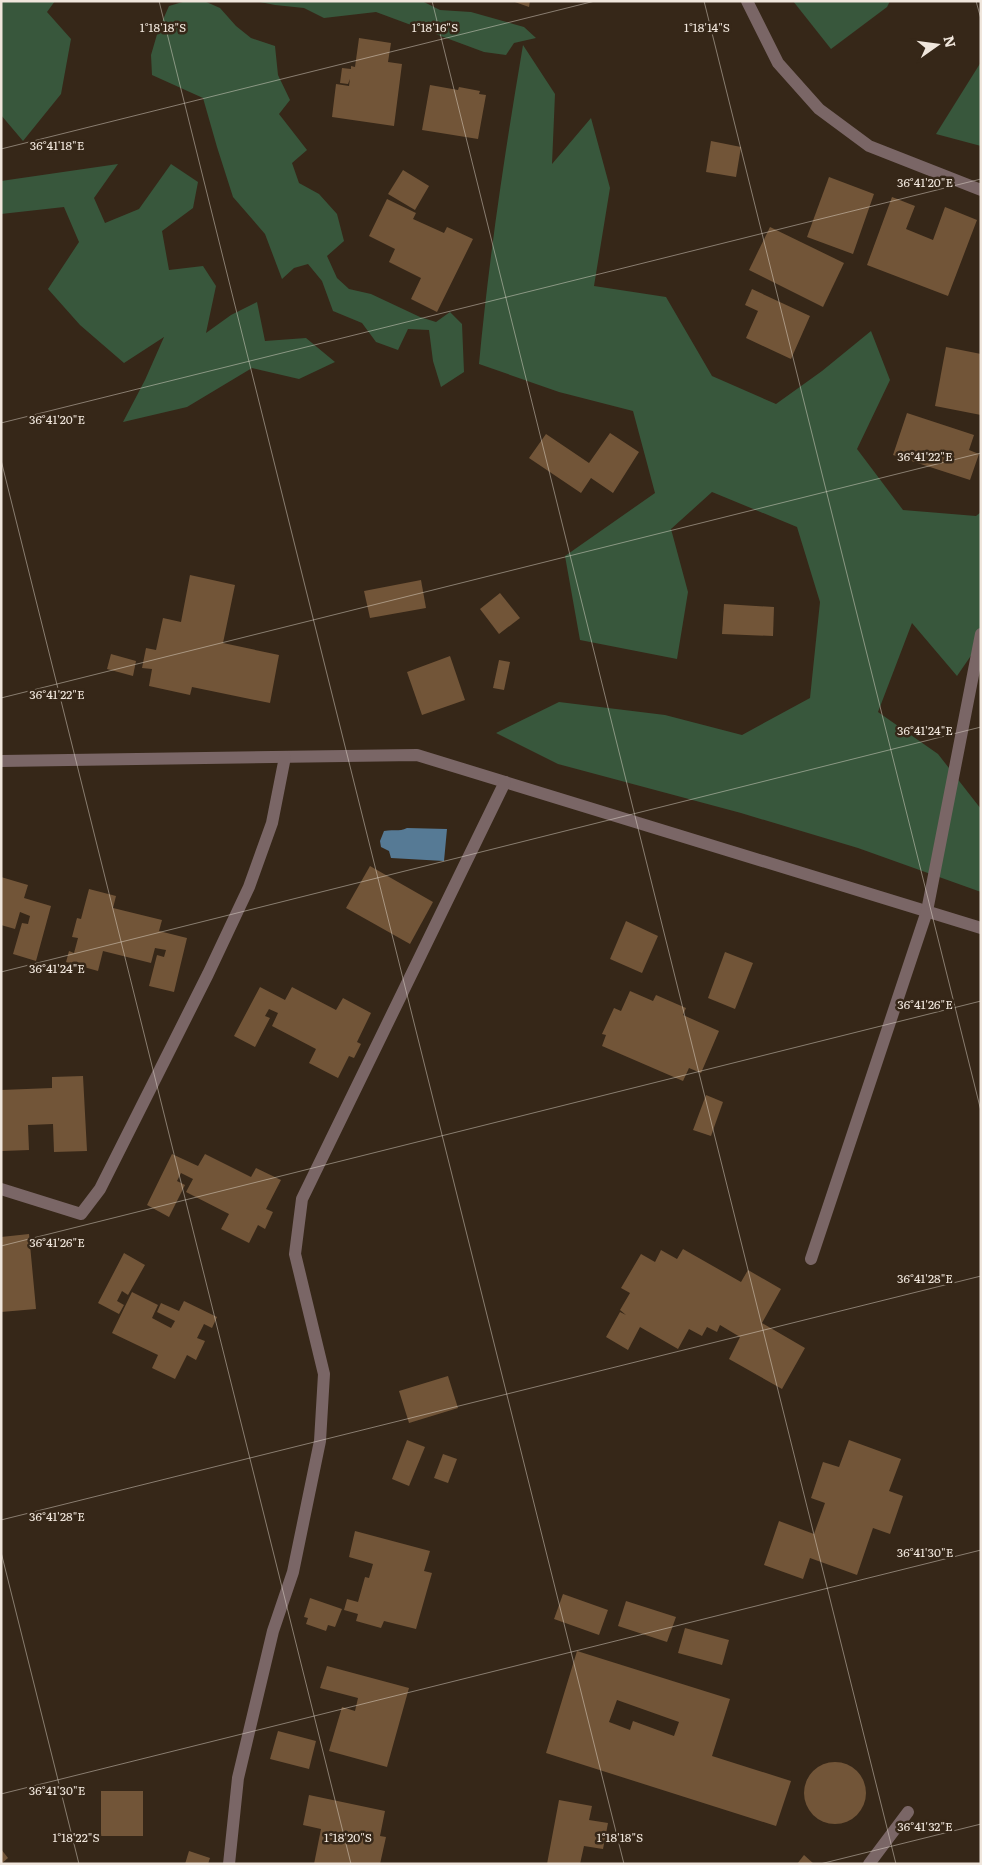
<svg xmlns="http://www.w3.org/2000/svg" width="982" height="1865" font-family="Literata,serif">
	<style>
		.green { fill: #38573c }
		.water { fill: #567a95 }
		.building { fill: #725538; fill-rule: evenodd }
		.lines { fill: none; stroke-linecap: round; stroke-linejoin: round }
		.minor { stroke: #7a6666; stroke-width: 12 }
		.ticks { fill: none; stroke: #f0e6dc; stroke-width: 1; stroke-opacity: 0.45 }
		.ticks-label { font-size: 12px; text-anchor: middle; fill: #f0e6dc; stroke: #362718; stroke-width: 5; stroke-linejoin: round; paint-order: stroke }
	</style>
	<rect width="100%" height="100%" fill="#362718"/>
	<g class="green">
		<polygon points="1,1 55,1 47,12 71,39 61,94 23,141 1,115"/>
		<polygon points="186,1 204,1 220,8 236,26 251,38 275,46 278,75 290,100 279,114 307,150 292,163 299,183 319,194 337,214 344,241 327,256 337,278 349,289 371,294 420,317 436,322 450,312 462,324 464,372 441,387 433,361 429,330 408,329 398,350 376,342 362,323 333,311 322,281 308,264 294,268 282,279 265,234 233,197 217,147 203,98 152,75 151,55 158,31 169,6"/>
		<polygon points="255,1 422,1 440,10 471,12 524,27 536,38 514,43 506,55 484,52 376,12 324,18 304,8 275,5"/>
		<polygon points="793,1 890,1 887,7 831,49"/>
		<path d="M 523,45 L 555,94 L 552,164 L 591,118 L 610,188 L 594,286 L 666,297 L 712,376 L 776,404 L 822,371 L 871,331 L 890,380 L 857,449 L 903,510 L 976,516 L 981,512 L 981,641 L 957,676 L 912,623 L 878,712 L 938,754 L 981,809 L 981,892 L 858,848 L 741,813 L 558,764 L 496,733 L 559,702 L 665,715 L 742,735 L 810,698 L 820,602 L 797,527 L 712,492 L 671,529 L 688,592 L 677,659 L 580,640 L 565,556 L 655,493 L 633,411 L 559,392 L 479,364 C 489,257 505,151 523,45 Z"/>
		<polygon points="981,62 981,146 936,134"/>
		<polygon points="118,164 94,198 105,223 139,209 171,164 198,182 193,208 162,231 169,270 203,266 216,286 206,333 231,315 257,302 265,341 306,338 335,362 299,379 252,368 187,407 123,422 145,380 164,337 124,363 80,325 48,289 79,242 64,207 1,214 1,181"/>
	</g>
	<path class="water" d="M 407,828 L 447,829 L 444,861 L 391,858 L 389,851 L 381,847 L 380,841 L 384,831 C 392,829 399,832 407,828 Z"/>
	<g class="building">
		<polygon points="512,1 530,1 529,7"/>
		<polygon points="359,38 391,43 388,62 402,64 394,126 332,117 336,84 349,86 350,79 348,84 340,83 342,68 351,69 351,66 355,67"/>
		<polygon points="430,85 458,90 459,87 480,91 479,94 486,95 478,139 422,130"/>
		<polygon points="711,141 741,147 736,177 706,172"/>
		<polygon points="403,170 429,186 415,210 388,194"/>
		<polygon points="829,177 874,194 853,254 807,237"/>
		<polygon points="892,197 915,206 906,229 933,240 945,207 977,220 948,296 867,265"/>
		<polygon points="387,199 416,213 413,219 444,233 447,227 473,239 437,312 411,299 421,278 389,262 395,249 369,236"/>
		<polygon points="770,227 844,263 823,307 749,270"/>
		<polygon points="752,289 810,316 791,359 746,338 758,311 745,305"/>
		<polygon points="946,347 981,354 981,415 935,406"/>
		<polygon points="907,413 974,435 969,450 979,454 970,480 893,455"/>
		<polygon points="610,433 639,452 613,493 591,478 581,493 529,458 546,434 589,463"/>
		<polygon points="190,575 235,585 223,643 279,655 270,703 192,687 190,695 149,686 152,669 142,668 146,648 156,650 163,618 181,622"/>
		<polygon points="421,580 426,608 370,618 364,591"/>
		<polygon points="500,593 520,618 499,634 480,609"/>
		<polygon points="724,604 774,607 773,636 722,634"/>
		<polygon points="111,654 136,661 133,676 107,669"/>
		<polygon points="450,656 465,700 422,715 407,672"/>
		<polygon points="499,660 510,662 504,690 493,688"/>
		<polygon points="370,866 433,902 410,944 346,908"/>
		<polygon points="1,877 28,885 24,898 51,906 36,961 13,954 22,923 28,924 30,916 20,912 15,929 1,925"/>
		<polygon points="89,889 116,896 113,908 162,920 159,931 187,938 174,992 149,986 157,955 164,957 166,950 155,948 151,963 103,951 98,971 66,962 69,951 74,953 78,938 72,937 77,918 81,919"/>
		<polygon points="626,921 658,936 642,973 610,959"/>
		<polygon points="725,952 753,963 735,1009 708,998"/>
		<polygon points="260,987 285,1000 292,987 336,1010 343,998 371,1013 357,1042 361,1044 354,1058 349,1056 338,1078 309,1063 316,1049 272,1026 278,1013 269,1009 265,1016 270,1018 255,1047 234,1036"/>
		<polygon points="630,991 653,1001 656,995 686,1008 683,1015 719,1031 701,1073 689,1068 683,1081 602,1046 606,1035 602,1034 614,1008 621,1011"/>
		<polygon points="83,1076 87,1151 54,1152 53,1124 28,1125 29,1150 2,1151 1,1090 52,1088 52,1077"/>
		<polygon points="706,1095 723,1102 711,1136 693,1130"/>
		<polygon points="172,1154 198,1166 205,1154 251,1177 256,1168 281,1180 266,1209 273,1212 265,1229 258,1225 249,1243 221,1229 229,1214 186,1192 193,1179 181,1173 177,1181 185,1185 169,1217 147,1205"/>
		<polygon points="29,1234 36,1309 1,1312 1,1237"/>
		<polygon points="683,1249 741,1282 748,1270 781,1289 762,1323 805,1348 782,1389 729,1359 740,1337 720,1325 717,1332 707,1327 702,1336 689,1329 678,1349 640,1327 628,1350 606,1337 620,1312 626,1315 620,1310 630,1293 621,1288 641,1254 655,1262 661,1250 677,1259"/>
		<polygon points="124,1253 145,1265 128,1295 122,1291 117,1301 124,1305 119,1314 98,1303"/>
		<polygon points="132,1292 158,1305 152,1318 171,1328 175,1321 157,1312 161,1303 179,1311 184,1301 217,1317 212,1328 204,1324 197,1338 205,1341 196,1360 187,1355 175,1379 152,1368 158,1355 112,1333"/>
		<polygon points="448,1376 458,1408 409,1423 399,1391"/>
		<polygon points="407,1440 425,1447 409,1486 392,1479"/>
		<polygon points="849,1440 901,1459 889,1491 903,1496 890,1534 873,1528 857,1575 810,1558 803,1579 764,1565 779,1521 814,1534 825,1503 811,1498 823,1462 839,1467"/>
		<polygon points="443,1454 457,1459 448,1483 434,1478"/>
		<polygon points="355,1531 430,1551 424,1571 432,1573 416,1629 384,1621 381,1628 356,1621 358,1614 344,1610 347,1599 358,1602 365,1577 369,1578 373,1564 349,1557"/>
		<polygon points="563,1594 608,1610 599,1635 554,1619"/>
		<polygon points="310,1598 342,1609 335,1627 328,1625 326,1631 306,1624 308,1618 304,1617"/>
		<polygon points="626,1601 676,1617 667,1642 618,1626"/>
		<polygon points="685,1628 729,1640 722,1665 678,1653"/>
		<path d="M 577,1651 L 730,1699 L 712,1756 L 791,1781 L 776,1826 L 546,1753 ZM 617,1700 L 679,1722 L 674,1736 L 633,1721 L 630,1730 L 609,1722 Z"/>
		<polygon points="327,1666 409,1688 387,1767 329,1751 342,1707 355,1711 358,1698 320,1688"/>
		<polygon points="278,1731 316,1741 309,1769 270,1759"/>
		<circle cx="835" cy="1793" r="31"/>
		<rect x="101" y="1791" width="42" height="45"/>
		<polygon points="309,1795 385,1811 380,1836 386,1837 380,1864 314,1864 321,1829 303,1825"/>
		<polygon points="559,1800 592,1806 589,1820 608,1823 603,1849 584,1846 580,1864 547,1864"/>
		<polygon points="1,1849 8,1858 1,1864"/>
		<polygon points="189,1851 210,1858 208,1864 185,1864"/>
		<polygon points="804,1855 814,1864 797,1864"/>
	</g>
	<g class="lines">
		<g class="minor">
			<polyline points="747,1 778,63 819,109 869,146 981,190"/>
			<polyline points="1,761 417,755 981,928"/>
			<polyline points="1,1189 81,1214 100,1189 208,974 249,887 272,823 285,757"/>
			<polyline points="811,1259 927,911 981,634"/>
			<polyline points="229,1864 238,1778 273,1631 293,1572 320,1441 324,1374 295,1254 302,1199 505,782"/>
			<polyline points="869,1864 908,1812"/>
		</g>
	</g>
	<path class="ticks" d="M 159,1 L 624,1864M 432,1 L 896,1864M 704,1 L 981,1111M 976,1 L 981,19M 1,149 L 595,1M 1,423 L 981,179M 1,460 L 351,1864M 1,698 L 981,453M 1,972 L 981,727M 1,1246 L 981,1001M 1,1520 L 981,1276M 1,1552 L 79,1864M 1,1794 L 981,1550M 820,1864 L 981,1824"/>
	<g class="ticks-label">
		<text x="163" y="32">1°18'18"S</text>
		<text x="435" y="32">1°18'16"S</text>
		<text x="707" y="32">1°18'14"S</text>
		<text x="57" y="150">36°41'18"E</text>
		<text x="925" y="187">36°41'20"E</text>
		<text x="57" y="424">36°41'20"E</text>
		<text x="925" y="461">36°41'22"E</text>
		<text x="57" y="699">36°41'22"E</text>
		<text x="925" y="735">36°41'24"E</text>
		<text x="57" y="973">36°41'24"E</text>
		<text x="925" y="1009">36°41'26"E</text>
		<text x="57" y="1247">36°41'26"E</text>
		<text x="925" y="1283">36°41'28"E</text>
		<text x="57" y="1521">36°41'28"E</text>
		<text x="925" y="1557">36°41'30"E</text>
		<text x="57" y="1795">36°41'30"E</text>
		<text x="925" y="1831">36°41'32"E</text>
		<text x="76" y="1842">1°18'22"S</text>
		<text x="348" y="1842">1°18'20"S</text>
		<text x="620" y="1842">1°18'18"S</text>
	</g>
	<rect width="982" height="1865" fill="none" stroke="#f0e6dc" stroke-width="5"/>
	<g transform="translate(937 45) rotate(76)" stroke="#362718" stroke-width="4" paint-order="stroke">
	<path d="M0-4L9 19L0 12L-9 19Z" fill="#f0e6dc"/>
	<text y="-8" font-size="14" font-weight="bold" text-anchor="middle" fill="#f0e6dc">N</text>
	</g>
</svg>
